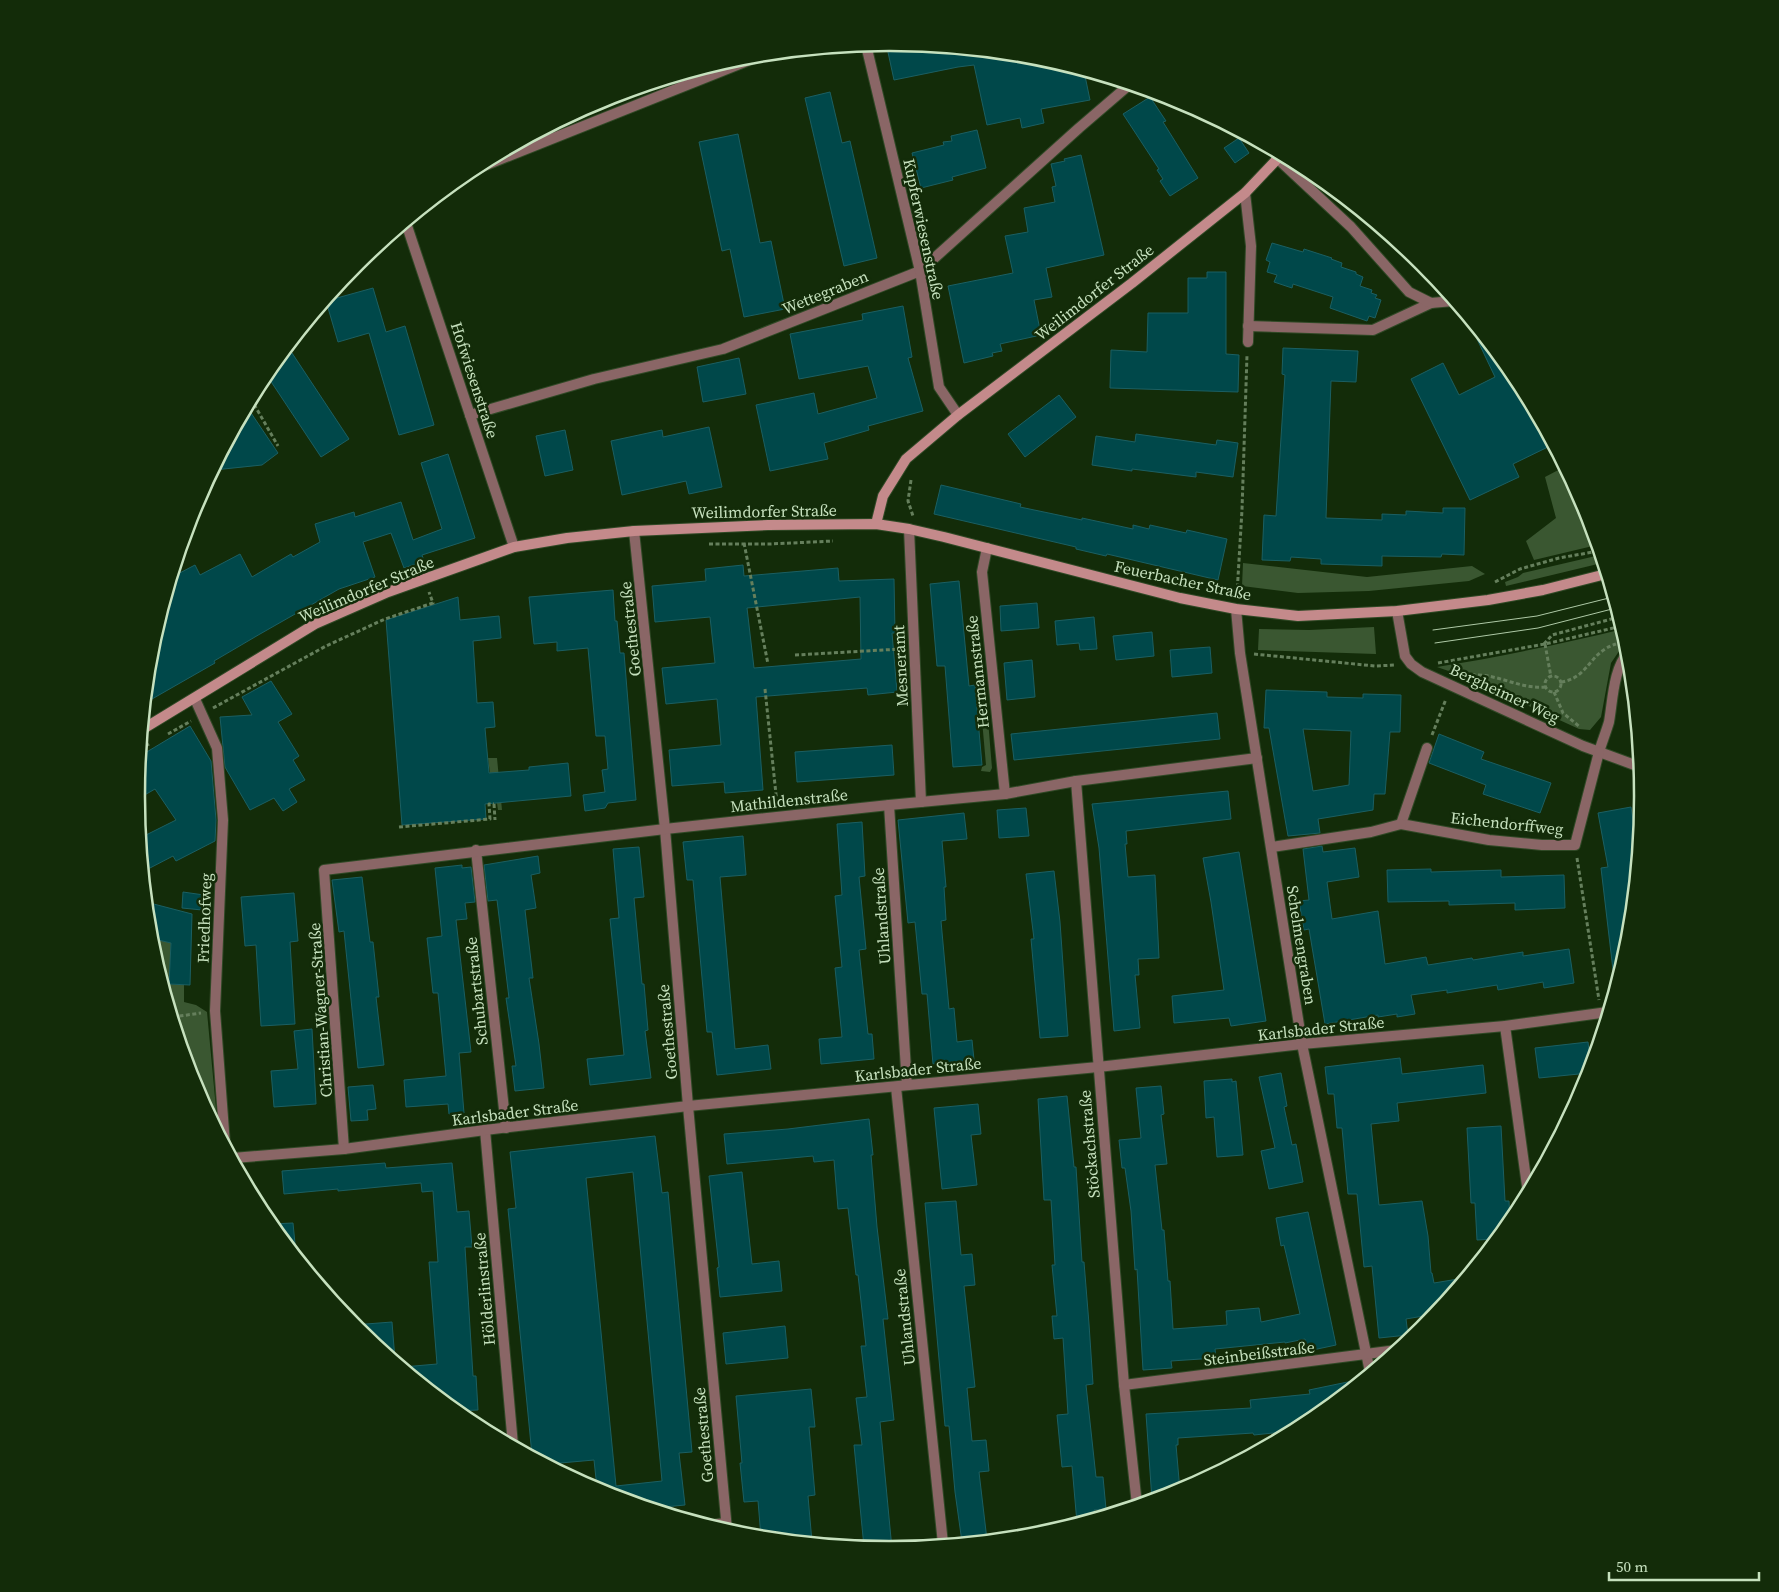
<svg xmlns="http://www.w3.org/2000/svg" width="1779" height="1592" font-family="'Source Serif 4',serif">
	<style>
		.green { fill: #3a5731 }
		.building { fill: #00484a; stroke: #1b5f62; fill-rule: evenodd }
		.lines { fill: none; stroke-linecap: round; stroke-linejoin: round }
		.lane-casing { stroke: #304926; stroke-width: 12 }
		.street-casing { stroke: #304926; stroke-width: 12 }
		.secondary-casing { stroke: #304926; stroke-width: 12 }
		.path { stroke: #657f5c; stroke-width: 3; stroke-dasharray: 4 2.5; stroke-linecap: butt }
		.lane { stroke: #8a6666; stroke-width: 10 }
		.street { stroke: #8a6666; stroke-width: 10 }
		.secondary { stroke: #c48a8b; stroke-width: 10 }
		.tram { stroke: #aec9a6; stroke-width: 1 }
		.labels { text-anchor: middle; stroke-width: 5; stroke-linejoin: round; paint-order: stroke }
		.street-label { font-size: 16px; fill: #c6e1be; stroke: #132c09 }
		.rim { fill: none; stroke: #c6e1be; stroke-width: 2.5 }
	</style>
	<rect width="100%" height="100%" fill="#132c09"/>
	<g class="green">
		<polygon points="1564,467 1586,508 1597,545 1534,560 1526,541 1556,518 1545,477"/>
		<polygon points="1600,555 1602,563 1506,586 1505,582 1518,577 1523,573"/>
		<polygon points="1243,563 1367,577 1472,566 1485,574 1469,581 1369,591 1298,593 1242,586"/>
		<polygon points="1374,627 1376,654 1258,650 1259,629 1309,630"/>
		<path d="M 1623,629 L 1626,641 L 1611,663 L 1601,717 L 1590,730 L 1579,729 L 1466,677 L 1437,667 C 1499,657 1561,644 1623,629 Z"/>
		<polygon points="984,680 987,715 980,715 977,681"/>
		<polygon points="982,720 988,720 992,768 990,772 981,771 982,767 986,765"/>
		<polygon points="488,758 497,758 502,810 498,810 497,803 494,804"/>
		<polygon points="150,938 171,943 169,984 184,985 184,1002 196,1005 207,1012 218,1130 193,1084"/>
	</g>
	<g class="building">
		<polygon points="886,43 1037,57 1084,71 1090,100 1041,109 1044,123 1022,128 1020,118 987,125 974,65 958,67 894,80"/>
		<polygon points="830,92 842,143 850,141 877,258 844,266 805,98"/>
		<polygon points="1150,97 1166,121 1163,122 1198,178 1170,196 1160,181 1163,179 1157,170 1159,169 1123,114"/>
		<polygon points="977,130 986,168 952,177 953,180 921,188 912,153 944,145 943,142 952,141 951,136"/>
		<polygon points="738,134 760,243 771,241 785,309 744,317 730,249 722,251 699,142"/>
		<polygon points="1239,138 1249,153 1235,163 1224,148"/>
		<polygon points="1081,155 1104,255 1046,268 1052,297 1034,300 1041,335 1000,344 1002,351 992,353 993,356 964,363 948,286 1013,273 1005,236 1028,232 1024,208 1055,202 1052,187 1056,186 1051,164 1065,161 1064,159"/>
		<polygon points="1272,243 1303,252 1304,249 1332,258 1331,259 1342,263 1341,267 1356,272 1356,274 1363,277 1360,286 1372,290 1371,293 1377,295 1375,298 1381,300 1375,318 1369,316 1367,321 1330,308 1333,297 1293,284 1292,288 1274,282 1277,275 1267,272 1270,262 1266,260"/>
		<polygon points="1207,272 1226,272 1226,354 1239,355 1238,392 1110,388 1111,350 1147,352 1148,313 1188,313 1188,278 1207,278"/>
		<polygon points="373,288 386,332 405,326 434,425 399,435 369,333 338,342 326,301"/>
		<polygon points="903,306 912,357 908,358 923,411 868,426 869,430 824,443 828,459 770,471 756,405 814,393 818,414 877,398 868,366 799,379 790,334 863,320 862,314"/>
		<polygon points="1482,336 1516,378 1552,445 1513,464 1519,477 1470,500 1411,379 1443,363 1459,395 1495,377 1477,339"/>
		<polygon points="288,347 349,439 321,457 266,374"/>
		<polygon points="1283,348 1358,351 1356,382 1331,381 1326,518 1382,520 1382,514 1406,515 1406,511 1443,513 1443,508 1465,508 1464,555 1442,554 1441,557 1382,556 1382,566 1321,564 1321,559 1291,557 1290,561 1262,560 1264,515 1276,516 1285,375 1282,374"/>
		<polygon points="739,358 746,394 703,402 697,367"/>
		<polygon points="1059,395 1076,417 1025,457 1008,434"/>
		<polygon points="247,407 278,453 262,465 214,470"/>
		<polygon points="709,427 722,487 689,494 686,481 622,495 611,441 662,430 663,437"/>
		<polygon points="565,430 573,470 545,476 536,436"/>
		<polygon points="1136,434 1216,445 1217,440 1238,443 1233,477 1196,472 1196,477 1132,469 1132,471 1092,465 1096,436 1135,442"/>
		<polygon points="448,454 475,538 422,555 424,561 404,568 391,533 363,542 375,577 339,589 260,634 214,661 215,663 145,703 151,649 172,577 195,565 200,575 240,554 252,577 291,554 293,557 320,542 315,524 354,512 355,517 401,502 413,540 442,529 421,463"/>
		<polygon points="941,485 1021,504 1020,507 1082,520 1082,518 1133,529 1133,525 1149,529 1150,525 1186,533 1187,530 1227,539 1218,580 1107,554 1106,556 1076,549 1076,547 934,514"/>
		<path d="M 743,565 L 744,576 L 838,568 L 839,581 L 894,579 L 895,633 L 892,633 L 897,692 L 868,695 L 867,688 L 756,697 L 763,790 L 725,793 L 724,782 L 672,786 L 669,750 L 721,745 L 717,699 L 666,704 L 662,668 L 715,663 L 710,617 L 655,622 L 652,586 L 706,581 L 705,569 ZM 860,597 L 861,659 L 754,668 L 747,608 Z"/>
		<polygon points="959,581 969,686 975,685 982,765 953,767 945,666 937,666 930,584"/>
		<polygon points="613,590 615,621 617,621 620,653 624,653 636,800 608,803 605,808 585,811 583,795 605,792 602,770 608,769 605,736 596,736 588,648 557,651 557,642 534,644 529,597"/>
		<polygon points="458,597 460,620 499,616 501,638 473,641 477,703 493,702 495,727 485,728 489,773 529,770 529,767 568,763 571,796 485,804 486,819 402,825 386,620"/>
		<polygon points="1037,603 1039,628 1001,631 1000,606"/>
		<polygon points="1094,617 1097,649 1080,650 1079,643 1057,645 1055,621"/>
		<polygon points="1152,632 1154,656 1116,660 1113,636"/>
		<polygon points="1210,647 1212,673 1172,677 1170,650"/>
		<polygon points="1032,660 1035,697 1007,700 1004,663"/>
		<polygon points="271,681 292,714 278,722 299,756 293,760 305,780 289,789 297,802 283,811 274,798 250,810 225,767 220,717 252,715 242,697"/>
		<path d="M 1266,690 L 1327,692 L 1327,697 L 1363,698 L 1363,694 L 1401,695 L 1400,732 L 1390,732 L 1385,794 L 1374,794 L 1373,810 L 1318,819 L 1320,833 L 1288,836 L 1269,728 L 1264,728 ZM 1303,729 L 1351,731 L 1349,785 L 1313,791 Z"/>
		<polygon points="1217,713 1220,739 1014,760 1011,734"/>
		<polygon points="190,726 211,761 216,820 215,841 176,861 173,856 148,869 142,856 140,838 176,820 155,789 136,800 140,756"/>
		<polygon points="1439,734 1484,752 1481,759 1551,783 1540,813 1483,794 1486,785 1429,763"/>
		<polygon points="892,745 894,775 797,782 795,752"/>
		<polygon points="1228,791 1231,819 1126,831 1127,844 1125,844 1128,877 1155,875 1159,958 1138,959 1139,975 1135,975 1140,1028 1114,1031 1099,848 1092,804"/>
		<polygon points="1631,807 1636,840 1633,841 1636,868 1628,943 1615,987 1601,868 1608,867 1598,813"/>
		<polygon points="1026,808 1029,836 999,838 997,810"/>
		<polygon points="964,813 967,839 942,841 946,887 944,887 946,920 941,921 949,1009 954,1008 957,1042 972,1040 974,1060 933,1064 927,994 922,994 915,922 908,923 898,820"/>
		<polygon points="862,822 865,876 859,877 866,949 859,950 868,1034 872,1034 874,1059 821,1064 819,1039 842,1037 835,968 842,967 835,896 842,895 837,824"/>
		<polygon points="743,836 746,875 720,877 735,1049 768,1045 771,1069 717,1075 712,1032 707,1032 693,880 687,880 683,842"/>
		<polygon points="1322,846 1323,852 1355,848 1359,877 1327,882 1332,919 1378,911 1385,964 1426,957 1428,965 1472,958 1473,960 1523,952 1523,956 1569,949 1574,983 1544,988 1543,982 1498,990 1497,985 1447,993 1447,990 1411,995 1415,1014 1397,1017 1397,1014 1378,1017 1378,1015 1325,1024 1309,929 1304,930 1299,901 1309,900 1303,849"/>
		<polygon points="639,847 644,897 634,898 642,984 644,984 648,1030 645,1031 651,1078 590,1085 587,1059 624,1055 610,919 619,918 613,849"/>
		<polygon points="1239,852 1266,1021 1231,1026 1229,1018 1174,1023 1172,996 1224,990 1211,902 1203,858"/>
		<polygon points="538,856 540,873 531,875 536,908 525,910 533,978 529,978 539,1044 544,1088 515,1091 512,1066 516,1066 506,998 509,998 497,900 488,901 484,865"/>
		<polygon points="462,865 462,868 471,867 475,902 465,903 467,919 456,920 471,1052 459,1053 464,1113 449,1114 448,1104 406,1107 404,1080 446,1076 438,993 433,993 427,938 442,936 435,868"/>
		<polygon points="1431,869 1431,872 1501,870 1501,877 1564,875 1565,908 1515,910 1515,903 1449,905 1449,901 1388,902 1387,870"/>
		<polygon points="1054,871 1060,922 1068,1036 1040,1038 1031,939 1034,939 1026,874"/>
		<polygon points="362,877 370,942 373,942 379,997 376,997 384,1065 358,1068 344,931 339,932 332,880"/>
		<polygon points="183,892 204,895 202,910 182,908"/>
		<polygon points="294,893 298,941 290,942 295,1024 261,1026 256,945 245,946 241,897"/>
		<polygon points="146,902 192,914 190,985 169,984 171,943 150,938"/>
		<polygon points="312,1029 316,1104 274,1107 271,1071 298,1069 294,1031"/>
		<polygon points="1588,1042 1591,1068 1589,1073 1539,1078 1535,1048"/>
		<polygon points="1400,1058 1402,1074 1483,1065 1486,1093 1397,1103 1399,1121 1371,1124 1379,1205 1422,1201 1428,1236 1431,1273 1432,1273 1434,1283 1464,1278 1435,1314 1406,1319 1408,1335 1379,1338 1372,1266 1364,1267 1357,1194 1348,1194 1342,1128 1337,1128 1334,1094 1328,1094 1325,1067"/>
		<polygon points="1281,1073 1287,1106 1284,1107 1292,1145 1296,1144 1303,1182 1269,1189 1261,1151 1275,1148 1259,1077"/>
		<polygon points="1232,1079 1232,1082 1236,1081 1243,1155 1217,1157 1214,1117 1206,1118 1204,1081"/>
		<polygon points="373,1085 376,1109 367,1110 368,1120 351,1121 348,1087"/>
		<polygon points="1161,1086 1164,1114 1161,1115 1167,1164 1155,1165 1162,1230 1164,1230 1168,1281 1170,1281 1173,1329 1227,1325 1226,1311 1259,1308 1261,1322 1300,1314 1284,1245 1281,1246 1276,1218 1308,1212 1336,1345 1308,1351 1305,1339 1285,1343 1285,1342 1215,1349 1216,1358 1171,1361 1172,1368 1143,1370 1137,1269 1135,1270 1131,1211 1125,1168 1122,1168 1119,1140 1141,1138 1136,1088"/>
		<polygon points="1067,1096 1074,1167 1076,1167 1082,1262 1084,1262 1089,1324 1093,1384 1086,1385 1096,1477 1103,1477 1106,1509 1094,1510 1096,1517 1077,1523 1072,1466 1062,1467 1057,1415 1068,1414 1063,1338 1054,1339 1052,1316 1057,1316 1052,1265 1055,1265 1051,1200 1044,1200 1038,1099"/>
		<polygon points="978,1104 981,1134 971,1135 977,1185 942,1189 934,1108"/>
		<polygon points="869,1119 873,1155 871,1155 877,1227 888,1319 883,1319 894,1420 880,1422 892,1549 889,1550 864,1547 854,1445 862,1445 856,1398 867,1397 861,1346 866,1346 858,1275 856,1275 848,1208 838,1209 834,1160 814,1162 813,1156 727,1164 724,1134 788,1129"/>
		<polygon points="1501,1126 1505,1201 1509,1201 1510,1222 1496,1239 1477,1240 1475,1203 1471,1203 1467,1128"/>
		<path d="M 655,1136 L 662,1193 L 668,1192 L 692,1452 L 679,1453 L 685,1505 L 654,1508 L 595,1489 L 597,1488 L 594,1460 L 549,1464 L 532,1455 L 508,1209 L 516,1208 L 510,1152 ZM 633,1172 L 662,1481 L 616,1486 L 586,1178 Z"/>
		<polygon points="385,1163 386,1168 452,1163 457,1212 469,1211 472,1247 465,1247 473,1376 476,1376 478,1410 457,1411 403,1367 437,1364 429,1262 438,1262 433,1191 422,1192 421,1183 338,1191 338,1189 284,1194 282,1171"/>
		<polygon points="742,1172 752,1264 779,1261 782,1291 720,1297 717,1268 719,1267 709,1176"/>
		<polygon points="956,1201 961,1255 972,1254 975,1285 964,1286 975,1387 967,1388 972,1441 986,1440 989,1471 979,1472 987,1540 962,1542 955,1492 949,1426 945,1426 925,1203"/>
		<polygon points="293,1223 296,1254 271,1224"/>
		<polygon points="392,1322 395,1360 353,1325"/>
		<polygon points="785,1326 788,1358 726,1364 723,1333"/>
		<polygon points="1362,1379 1308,1423 1292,1431 1254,1435 1253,1433 1178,1438 1178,1445 1176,1445 1180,1491 1152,1500 1146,1414 1251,1408 1250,1400 1310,1394 1309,1390"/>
		<polygon points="811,1389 815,1427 809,1427 815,1495 808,1496 812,1542 761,1537 758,1501 744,1502 740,1463 742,1463 736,1396"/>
	</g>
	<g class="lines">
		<g class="lane-casing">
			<g id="lane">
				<polyline points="1245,193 1251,246 1248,342"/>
				<polyline points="1248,326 1373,330 1431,303"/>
				<polyline points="470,415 594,379 723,349 920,271"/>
				<path d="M 1599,752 C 1602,742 1606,732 1609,722 C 1613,699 1613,669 1629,651"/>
			</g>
		</g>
		<g class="street-casing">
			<g id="street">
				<polyline points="866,45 920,271 939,387 958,415"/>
				<polyline points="1278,159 1351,227 1409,292 1431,303 1453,301"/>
				<polyline points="466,173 762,55"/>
				<polyline points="406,223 514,547"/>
				<polyline points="920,271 1079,128 1129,85"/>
				<polyline points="909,529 921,802"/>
				<polyline points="634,531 665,829 688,1106 727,1530"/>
				<polyline points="987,548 982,572 1005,794"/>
				<polyline points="1236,609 1240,653 1302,1044 1370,1372"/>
				<polyline points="1397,611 1405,656 1411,664 1422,672 1583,746 1640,767"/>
				<polyline points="195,699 217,748 223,820 215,1011 225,1144"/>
				<polyline points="1427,748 1401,824 1489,840 1542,845 1575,845 1599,752"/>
				<polyline points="1076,781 1124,1385 1137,1505"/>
				<polyline points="889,805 907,1085"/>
				<polyline points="1272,847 1371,832 1401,824"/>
				<polyline points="476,850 506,1128"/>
				<polyline points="1505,1026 1528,1193"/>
				<polyline points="896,1087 943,1544"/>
				<polyline points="485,1130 513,1445"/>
				<polyline points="344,1149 324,870 665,829 889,805 1005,794 1076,781 1257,758"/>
				<polyline points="233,1158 344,1149 485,1130 688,1106 1098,1067 1302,1044 1505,1026 1608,1012"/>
				<polyline points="1124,1385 1397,1350"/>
				<polyline points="708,1525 726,1523"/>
			</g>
		</g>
		<g class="secondary-casing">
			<g id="secondary">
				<polyline points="876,524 883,496 906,459 958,415 1132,283 1245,193 1281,155"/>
				<polyline points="143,729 315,624 388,592 514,547 567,538 634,531 768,525 876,524 909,529 944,537 1180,598 1236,609 1298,616 1397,611 1488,600 1543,590 1606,574"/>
			</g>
		</g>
		<g class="path">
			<polyline points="251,399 278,446"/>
			<polyline points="911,480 908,501 913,516"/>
			<polyline points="744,543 768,664"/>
			<polyline points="709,544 770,544 833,541"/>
			<polyline points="1495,582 1520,569 1559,558 1599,551"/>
			<polyline points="1237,594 1242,510 1247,355"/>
			<polyline points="1544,644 1552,635 1619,617"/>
			<polyline points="1545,644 1551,677"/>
			<polyline points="1254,654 1375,666 1395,665"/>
			<polyline points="795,655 901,649"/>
			<polyline points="1438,663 1545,644 1622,626"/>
			<path d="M 1465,676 C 1493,670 1518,690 1546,687"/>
			<circle cx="1553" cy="684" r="8"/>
			<path d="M 1561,682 C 1589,678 1589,652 1616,644"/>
			<polyline points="765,689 777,804"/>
			<polyline points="1554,692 1563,713 1580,727"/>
			<polyline points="213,708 326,646 385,619 433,603 429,592"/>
			<polyline points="168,734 191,721"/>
			<polyline points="1432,735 1446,699"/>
			<polyline points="141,749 149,744"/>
			<polyline points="494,804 495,820"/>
			<polyline points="399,827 490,819 489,804 494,804"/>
			<polyline points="1577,858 1599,1000"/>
			<polyline points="173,1017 201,1013"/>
		</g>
		<use href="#lane" class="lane"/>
		<use href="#street" class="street"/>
		<use href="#secondary" class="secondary"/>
		<g class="tram">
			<polyline points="1433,630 1537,616 1613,597"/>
			<polyline points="1435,643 1538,628 1616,608"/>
		</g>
	</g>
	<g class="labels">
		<g class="street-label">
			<text transform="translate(924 229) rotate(78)" y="6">Kupferwiesenstraße</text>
			<text transform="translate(825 292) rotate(-22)" y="6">Wettegraben</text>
			<text transform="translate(1094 292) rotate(-38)" y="6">Weilimdorfer Straße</text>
			<text transform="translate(475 380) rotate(72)" y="6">Hofwiesenstraße</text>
			<text transform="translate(764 511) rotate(-1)" y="6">Weilimdorfer Straße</text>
			<text transform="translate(1183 580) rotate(12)" y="6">Feuerbacher Straße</text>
			<text transform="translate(366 589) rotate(-23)" y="6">Weilimdorfer Straße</text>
			<text transform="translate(630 629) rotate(-96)" y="6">Goethestraße</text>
			<text transform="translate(900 666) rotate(-93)" y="6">Mesneramt</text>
			<text transform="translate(977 672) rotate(-96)" y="6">Hermannstraße</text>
			<text transform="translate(1505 693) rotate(25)" y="6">Bergheimer Weg</text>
			<text transform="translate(789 800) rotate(-6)" y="6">Mathildenstraße</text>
			<text transform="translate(1507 823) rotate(6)" y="6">Eichendorffweg</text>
			<text transform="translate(881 916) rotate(-94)" y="6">Uhlandstraße</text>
			<text transform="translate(204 918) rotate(-88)" y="6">Friedhofweg</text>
			<text transform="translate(1302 945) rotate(81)" y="6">Schelmengraben</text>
			<text transform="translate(476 991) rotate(-96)" y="6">Schubartstraße</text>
			<text transform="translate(320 1010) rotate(-94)" y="6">Christian-Wagner-Straße</text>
			<text transform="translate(1321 1028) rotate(-6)" y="6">Karlsbader Straße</text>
			<text transform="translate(667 1032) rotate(-95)" y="6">Goethestraße</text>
			<text transform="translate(918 1069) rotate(-6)" y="6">Karlsbader Straße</text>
			<text transform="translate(515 1112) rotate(-7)" y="6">Karlsbader Straße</text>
			<text transform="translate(1089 1144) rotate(-95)" y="6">Stöckachstraße</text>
			<text transform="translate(484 1289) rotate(-95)" y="6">Hölderlinstraße</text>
			<text transform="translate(904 1317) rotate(-96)" y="6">Uhlandstraße</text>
			<text transform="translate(1259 1353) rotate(-7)" y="6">Steinbeißstraße</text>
			<text transform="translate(703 1435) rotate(-95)" y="6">Goethestraße</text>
		</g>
	</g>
	<path d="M0 0H1779V1592H0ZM889 51H890A744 744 0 0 1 1634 795V797A744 744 0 0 1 890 1541H889A744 744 0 0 1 145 797V795A744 744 0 0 1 889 51Z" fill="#132c09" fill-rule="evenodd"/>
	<path class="rim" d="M889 51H890A744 744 0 0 1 1634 795V797A744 744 0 0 1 890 1541H889A744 744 0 0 1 145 797V795A744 744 0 0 1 889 51Z"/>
	<path d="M1609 1572v8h150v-8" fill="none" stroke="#c6e1be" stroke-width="2.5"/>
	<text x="1616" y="1572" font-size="15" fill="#c6e1be" stroke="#132c09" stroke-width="4" paint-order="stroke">50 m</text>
</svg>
